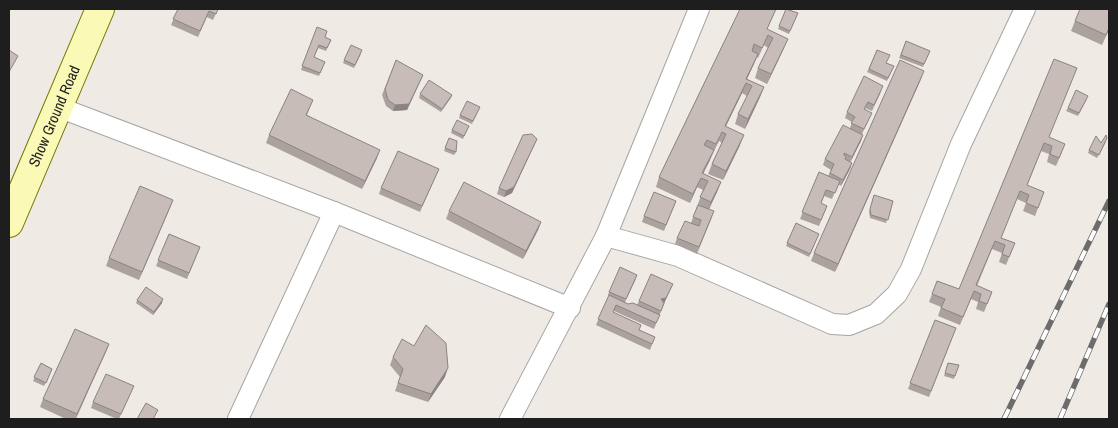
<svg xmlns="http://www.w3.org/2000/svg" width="1118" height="428" font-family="'Archivo Narrow',sans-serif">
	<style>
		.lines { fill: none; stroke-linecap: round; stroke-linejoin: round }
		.street-casing { stroke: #a5a5a5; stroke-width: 22 }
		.secondary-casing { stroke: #727603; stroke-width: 30 }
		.street { stroke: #fff; stroke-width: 20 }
		.secondary { stroke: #faf9b6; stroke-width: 28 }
		.rail-casing { stroke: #6c6c6c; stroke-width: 5.5 }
		.rail { stroke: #fff; stroke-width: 4; stroke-dasharray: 11; stroke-linecap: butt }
		.wall { fill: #aba29d }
		.shaded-wall { fill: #8b8480 }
		.building { fill: #c7bcb7; stroke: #8b8480 }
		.labels { text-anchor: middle; stroke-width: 5; stroke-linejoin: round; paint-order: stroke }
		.street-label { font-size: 15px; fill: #1e1e1e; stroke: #fff }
	</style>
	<rect width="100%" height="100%" fill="#efeae4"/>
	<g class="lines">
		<g class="street-casing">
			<g id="street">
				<polyline points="58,107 334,212 570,308"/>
				<polyline points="606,236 699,9"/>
				<polyline points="238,419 334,212"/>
				<polyline points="510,419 606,236 678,256 832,324 849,325 876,314 897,294 911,269 961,144 1025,9"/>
			</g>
		</g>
		<g class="secondary-casing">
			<g id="secondary">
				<path id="s1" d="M 9,223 L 100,9"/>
			</g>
		</g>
		<use href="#street" class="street"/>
		<use href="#secondary" class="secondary"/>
		<g class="rail-casing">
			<g id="rail">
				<polyline points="1004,419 1109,201"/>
				<polyline points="1060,419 1109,304"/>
			</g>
		</g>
		<use href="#rail" class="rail"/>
	</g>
	<g class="wall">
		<polygon points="178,9 218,9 213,20 207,17 198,37 171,25"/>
		<polygon points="740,9 776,9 767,29 784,48 767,84 755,78 758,68 768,48 764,45 758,58 757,57 747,79 764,87 760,97 745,129 735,124 738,114 747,96 742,93 726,126 740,145 723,180 708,174 712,164 722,143 719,141 703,174 721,182 717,192 709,209 712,217 697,254 675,244 677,238 691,223 703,190 697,187 690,203 656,187 659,177"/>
		<polygon points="786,9 798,13 789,34 778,29"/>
		<polygon points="1109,9 1109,30 1102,45 1071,31 1075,21"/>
		<polygon points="317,27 325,37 331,40 326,51 318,48 314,57 325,62 319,76 301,70"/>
		<polygon points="906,41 930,51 923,67 899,58"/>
		<polygon points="877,50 886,63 894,66 887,81 867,72"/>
		<polygon points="361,54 354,68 343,63 344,60"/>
		<polygon points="1054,59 1049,137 1062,152 1056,166 1047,162 1049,154 1041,151 1027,186 1044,192 1035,216 1023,211 1026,203 1017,199 1001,238 1015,243 1006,265 999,262 1002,253 992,249 977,286 992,292 984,312 976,309 978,302 971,299 960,325 938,316 941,307 929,302 937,281 959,289"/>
		<polygon points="396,60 423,75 407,110 393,111 386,106 382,95"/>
		<polygon points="921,79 835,272 811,261 814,253"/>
		<polygon points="881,92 872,111 865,108 865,110 869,119 862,134 861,141 850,162 852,163 850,169 841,186 838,184 832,199 824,196 821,204 827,206 819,226 800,219 819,172 828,176 831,170 823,165 825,159 850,128 852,122 845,118 847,112"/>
		<polygon points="420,94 452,95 451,98 441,112 419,98"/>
		<polygon points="1087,99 1078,116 1066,111 1068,108"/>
		<polygon points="313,100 307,115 377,158 362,189 266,143 269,135"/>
		<polygon points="480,107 472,124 459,118 460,115"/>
		<polygon points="469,126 463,139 451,133 452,130"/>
		<polygon points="449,138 456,152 454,155 444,151"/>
		<polygon points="537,139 512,193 504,197 497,194 499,188"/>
		<polygon points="1106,142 1097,158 1088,153 1089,150 1101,143"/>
		<polygon points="439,169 420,212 379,194 381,188"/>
		<polygon points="874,195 893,201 886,223 870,218 869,212"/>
		<polygon points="173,200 139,280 106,266 109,258"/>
		<polygon points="676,201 664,231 642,222 644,216"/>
		<polygon points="449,211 541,222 538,230 523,259 446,219"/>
		<polygon points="796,223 819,234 809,257 786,246"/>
		<polygon points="169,234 200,247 187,279 156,266"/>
		<polygon points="636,279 625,302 628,304 637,305 639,301 670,290 664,304 654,329 614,311 613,312 639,330 655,337 650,350 596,325 609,295 608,295 609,292"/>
		<polygon points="137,300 162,303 153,315 136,303"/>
		<polygon points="935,320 956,328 929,397 908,389"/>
		<polygon points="109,344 76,419 66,419 40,407 43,399"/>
		<polygon points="393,357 445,377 428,402 395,391 400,377 390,365"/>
		<polygon points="41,363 52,369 44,386 33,381"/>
		<polygon points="948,363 959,365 954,379 944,376"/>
		<polygon points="131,392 119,419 117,419 91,408 93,402"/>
	</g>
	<g class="shaded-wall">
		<polygon points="788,39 784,48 767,84 771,74"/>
		<polygon points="758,54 754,64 742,89 746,79"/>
		<polygon points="924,71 921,79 835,272 838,264"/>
		<polygon points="423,75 407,110 393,111 395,105"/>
		<polygon points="746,83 742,93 723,132 725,126"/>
		<polygon points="764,87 760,97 745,129 748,119"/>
		<polygon points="744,135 740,145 723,180 726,171"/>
		<polygon points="863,135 861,141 850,163 852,157"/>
		<polygon points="537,139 512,193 504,197 506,191"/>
		<polygon points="380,150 377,158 362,189 365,181"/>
		<polygon points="714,150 710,160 701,178 690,203 693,194"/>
		<polygon points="852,163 850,169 841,186 843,180"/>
		<polygon points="721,182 717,192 708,211 711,202"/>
		<polygon points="173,200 170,208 139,280 142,272"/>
		<polygon points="541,222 538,230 523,259 526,251"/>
		<polygon points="673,284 670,290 658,317 664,304 661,299"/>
		<polygon points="163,299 162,303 153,315 154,312"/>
		<polygon points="109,344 106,352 75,419 77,414"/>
		<polygon points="448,368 445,377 428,402 431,394"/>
	</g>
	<g class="building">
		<polygon points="178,9 218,9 216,14 209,11 200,31 173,19"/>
		<polygon points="740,9 776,9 767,29 788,39 771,74 758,68 773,38 768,35 762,48 754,44 752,51 758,54 746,79 764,87 748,119 738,114 752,86 746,83 725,126 744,135 726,171 712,164 726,134 722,132 716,144 707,140 704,145 714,150 702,173 721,182 711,202 700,197 708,181 701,178 693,194 659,177"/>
		<polygon points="786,9 798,13 790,31 779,26"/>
		<polygon points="1080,9 1109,9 1109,28 1106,35 1075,21"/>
		<polygon points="317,27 327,31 325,37 331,40 327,48 319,45 314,57 325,62 320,73 302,66"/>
		<polygon points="906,41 930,51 924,64 901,55"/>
		<polygon points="351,45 362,50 355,65 344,60"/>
		<polygon points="9,50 18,56 9,72"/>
		<polygon points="877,50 890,55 886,63 894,66 888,78 869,69"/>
		<polygon points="1054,59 1077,68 1049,137 1065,144 1059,158 1050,154 1052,146 1044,143 1027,185 1044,192 1038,208 1026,203 1029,195 1020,191 1001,238 1015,243 1009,257 1002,254 1005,245 995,241 976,285 992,292 987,304 979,301 981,294 974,291 963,317 941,308 945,299 932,294 937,281 959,289"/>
		<polygon points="396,60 423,75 409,104 395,105 388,100 385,89"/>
		<polygon points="900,60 924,71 838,264 814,253"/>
		<polygon points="864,76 883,86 874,105 868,102 864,109 872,113 864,129 851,123 855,117 847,112"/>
		<polygon points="429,80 452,95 442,109 420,94"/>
		<polygon points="291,89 313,100 306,115 380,150 365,181 269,135"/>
		<polygon points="1076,90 1088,96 1079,113 1068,108"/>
		<polygon points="467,101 480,107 473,121 460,115"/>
		<polygon points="457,120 469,126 464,136 452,130"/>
		<polygon points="843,125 863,135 852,157 844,153 844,155 846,157 845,159 852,163 843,180 830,173 834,164 825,159"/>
		<polygon points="532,134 537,139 514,187 506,191 499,188 523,135"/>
		<polygon points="1106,135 1107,138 1099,155 1089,150 1096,136 1101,143"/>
		<polygon points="449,138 457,141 456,152 445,148"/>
		<polygon points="398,151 439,169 422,206 381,188"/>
		<polygon points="819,172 840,181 835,193 826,190 821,203 827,206 821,220 802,212"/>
		<polygon points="464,182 541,222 526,251 449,211"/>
		<polygon points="140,186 173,200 142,272 109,258"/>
		<polygon points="654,192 676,201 666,225 644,216"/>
		<polygon points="874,195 893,201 888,220 871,215 870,209"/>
		<polygon points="698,205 714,211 699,247 677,238 685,221 699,226 701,220 693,217"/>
		<polygon points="796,223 819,234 810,254 787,243"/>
		<polygon points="169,234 200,247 189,273 158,260"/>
		<polygon points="620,267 637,275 626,299 609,292"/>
		<polygon points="651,274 673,284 666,298 661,299 664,303 661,311 639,301"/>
		<polygon points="146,287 163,299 154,312 137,300"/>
		<polygon points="609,295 628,304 633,303 660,315 656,323 616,305 613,312 641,325 639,330 655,337 652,344 598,319"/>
		<polygon points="935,320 956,328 931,391 910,383"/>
		<polygon points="426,325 446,343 448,368 431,394 398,383 403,369 393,357 402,339 414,346"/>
		<polygon points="75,329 109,344 77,414 43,399"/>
		<polygon points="41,363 52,369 46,383 34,377"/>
		<polygon points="948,363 959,365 955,376 945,373"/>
		<polygon points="106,374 134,386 121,414 93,402"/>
		<polygon points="146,403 158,410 153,419 137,419"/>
	</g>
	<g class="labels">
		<g class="street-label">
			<text dy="5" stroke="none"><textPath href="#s1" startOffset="116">Show Ground Road</textPath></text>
		</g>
	</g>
	<rect width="1118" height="428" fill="none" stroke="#1e1e1e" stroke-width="20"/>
</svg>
